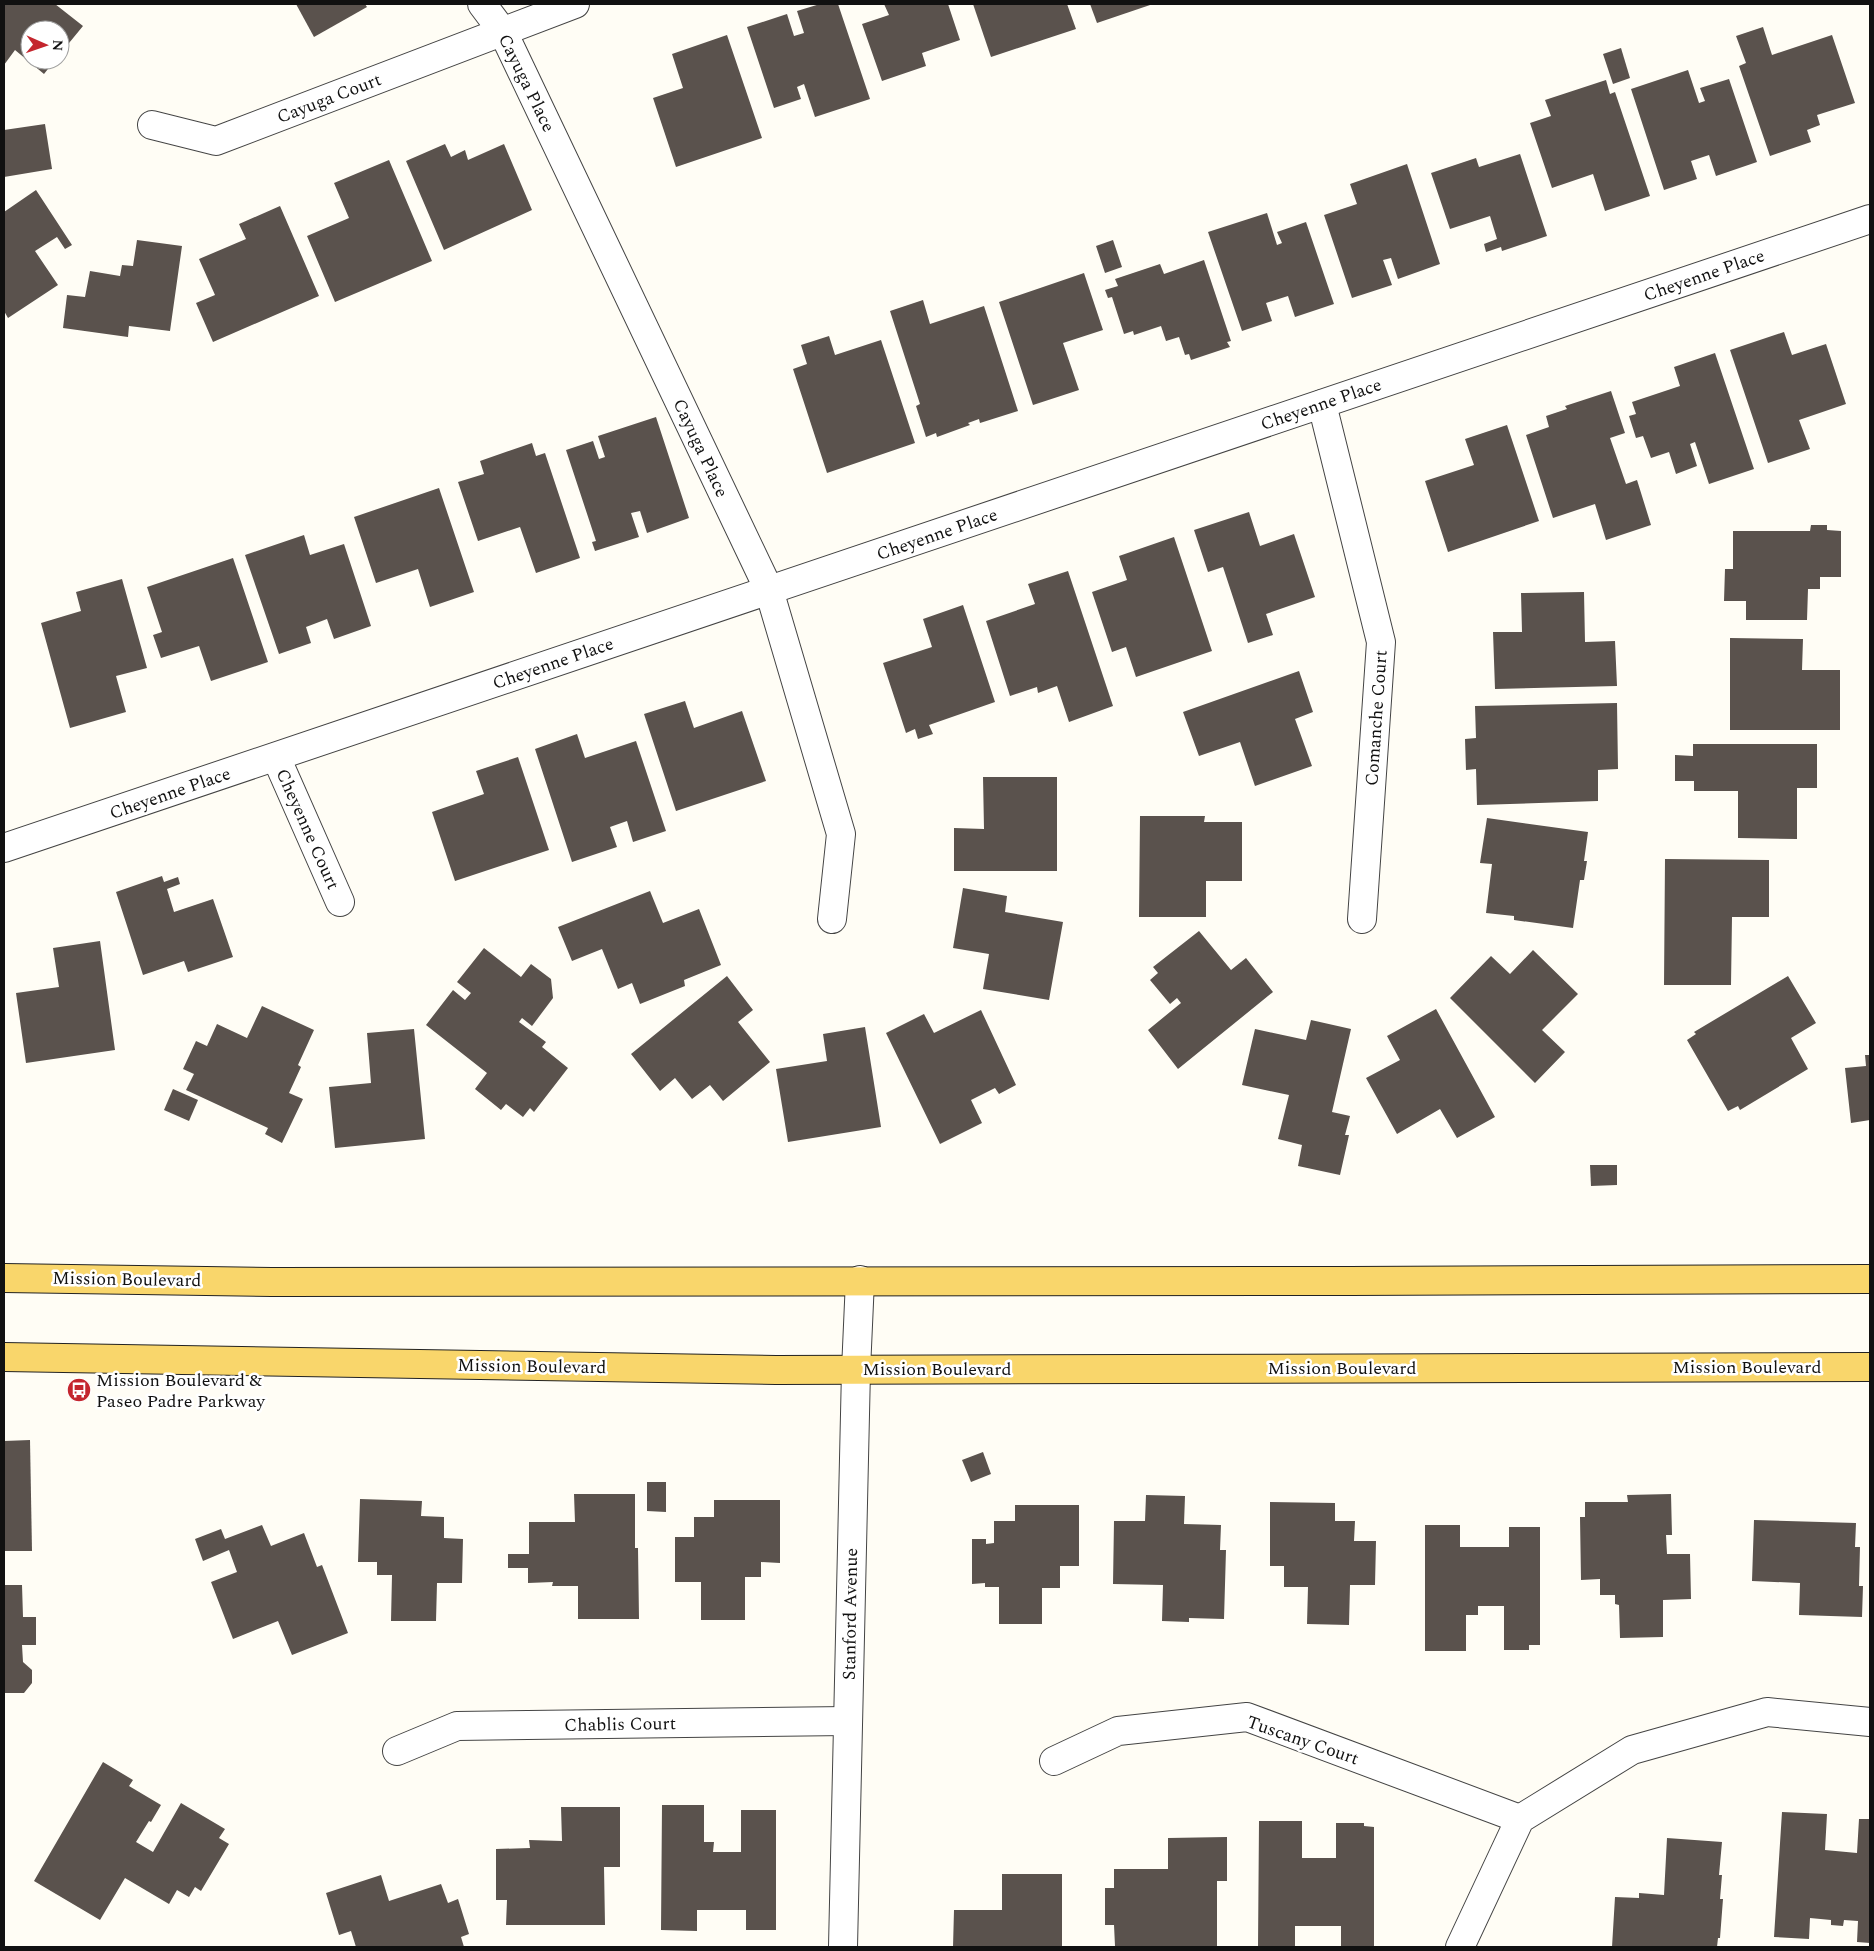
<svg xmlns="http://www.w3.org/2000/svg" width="1874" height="1951" font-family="Spectral,serif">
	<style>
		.building { fill: #5a524d }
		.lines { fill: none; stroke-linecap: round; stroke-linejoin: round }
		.minor-casing { stroke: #444; stroke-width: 30 }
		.primary-casing { stroke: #222; stroke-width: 30 }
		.minor { stroke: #fff; stroke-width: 28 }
		.primary { stroke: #f9d66b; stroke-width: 28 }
		.labels { text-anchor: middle; stroke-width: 5; stroke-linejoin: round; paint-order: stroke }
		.street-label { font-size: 18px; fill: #111; stroke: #fff }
		.poi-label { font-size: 18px; fill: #111; stroke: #fff; text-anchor: start }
	</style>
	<rect width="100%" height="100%" fill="#fffdf5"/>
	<g class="building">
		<polygon points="4,4 55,4 83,26 60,54 60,30 30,30 30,60 55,60 44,74 15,50 4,65"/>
		<polygon points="296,4 365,4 367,7 314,37"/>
		<polygon points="820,4 838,4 870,99 815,117 804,84 797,87 801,99 774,108 747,27 787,14 794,36 804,33 797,11"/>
		<polygon points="884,4 948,4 960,40 922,53 926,66 882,81 862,24 889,15"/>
		<polygon points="973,4 1067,4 1076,29 991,57"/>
		<polygon points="1090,4 1153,4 1097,23"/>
		<polygon points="1763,27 1772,55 1832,35 1855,103 1817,115 1820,125 1807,130 1811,142 1770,156 1739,66 1746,63 1736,36"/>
		<polygon points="727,35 762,138 676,167 653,98 683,88 672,54"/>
		<polygon points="1621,48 1630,78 1613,84 1603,54"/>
		<polygon points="1688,70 1699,103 1705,101 1700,88 1729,79 1757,162 1716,176 1709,155 1691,161 1697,179 1664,190 1631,89"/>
		<polygon points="1606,80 1610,94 1615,92 1650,196 1605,211 1593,174 1552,188 1530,123 1551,116 1545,100"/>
		<polygon points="45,124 52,169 4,177 4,130"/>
		<polygon points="445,144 451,157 465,150 468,160 504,144 532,210 444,250 406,161"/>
		<polygon points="1520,154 1547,236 1502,251 1501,247 1486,252 1484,244 1497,239 1490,216 1450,229 1431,173 1476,158 1479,167"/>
		<polygon points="389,160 432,261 335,302 307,236 349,218 334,183"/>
		<polygon points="1407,164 1440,264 1398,279 1391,258 1383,260 1392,285 1352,298 1324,215 1357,204 1350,184"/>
		<polygon points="36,190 72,245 65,249 57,237 35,251 58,285 8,318 4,311 4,212"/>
		<polygon points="280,206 319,296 213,342 196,303 215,295 199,259 246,239 239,224"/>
		<polygon points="1267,213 1277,245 1282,243 1277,232 1306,222 1334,304 1295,317 1288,296 1266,303 1272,321 1242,331 1208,232"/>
		<polygon points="137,240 182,246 170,331 129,326 128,337 63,328 67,295 85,297 90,271 120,276 122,265 133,266"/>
		<polygon points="1113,240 1122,267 1105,273 1096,246"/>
		<polygon points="1204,260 1231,341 1227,342 1230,347 1191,360 1189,354 1185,355 1179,337 1166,341 1161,326 1134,335 1133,331 1124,334 1112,297 1108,298 1105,290 1118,286 1115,279 1160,264 1164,274"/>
		<polygon points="1084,273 1103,330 1063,343 1079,390 1033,405 999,302"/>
		<polygon points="923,300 930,324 984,306 1018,411 980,423 979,419 968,423 970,425 937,437 936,433 926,437 916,406 920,404 890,311"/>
		<polygon points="1784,332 1792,355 1826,344 1846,404 1799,420 1810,449 1768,463 1730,350"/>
		<polygon points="829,336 835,355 881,340 915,443 827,473 793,369 807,364 801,345"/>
		<polygon points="1715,353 1754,469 1709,484 1695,442 1690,444 1697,466 1676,474 1669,452 1651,458 1643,436 1636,438 1629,416 1636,414 1632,402 1680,386 1674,367"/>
		<polygon points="1611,391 1625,433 1610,438 1626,484 1637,480 1651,525 1606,540 1595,504 1553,518 1526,435 1549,427 1546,416 1567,409 1565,406"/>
		<polygon points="656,417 689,518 647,533 640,511 631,513 639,537 595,551 592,542 596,541 566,450 593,441 599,459 605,457 598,436"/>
		<polygon points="1507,425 1539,521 1448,552 1425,481 1474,465 1465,439"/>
		<polygon points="532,443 536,456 545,453 580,558 536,573 520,527 478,541 458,482 484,474 480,461"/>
		<polygon points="439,488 474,592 430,607 418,569 376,583 354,517"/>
		<polygon points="1249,512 1260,546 1294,534 1315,597 1266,614 1273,635 1248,643 1223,567 1208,572 1194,530"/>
		<polygon points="1811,525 1827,525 1827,530 1841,531 1841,577 1820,577 1820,589 1808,589 1807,620 1746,620 1746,601 1724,601 1725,569 1733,569 1733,531 1810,531"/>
		<polygon points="304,535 310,555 344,544 371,626 334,639 327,619 306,627 311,643 279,654 245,555"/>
		<polygon points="1174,537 1212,651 1136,677 1126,647 1112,652 1092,592 1127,580 1119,556"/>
		<polygon points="233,558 268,662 211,681 199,646 161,658 153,635 162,632 147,587"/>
		<polygon points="1068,571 1113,706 1069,722 1057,686 1038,693 1037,687 1010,696 986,621 1035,604 1028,584"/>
		<polygon points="122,579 147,668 116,676 126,712 70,728 41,623 81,611 76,592"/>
		<polygon points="1584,592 1585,642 1615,641 1617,686 1495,689 1493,632 1522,632 1521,593"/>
		<polygon points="963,605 995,702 929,725 933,734 918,739 915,729 906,733 883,663 932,647 923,619"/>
		<polygon points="1730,638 1803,639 1802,670 1840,670 1840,730 1730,730"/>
		<polygon points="1299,671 1313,712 1295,719 1312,766 1255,786 1240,742 1199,756 1183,712"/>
		<polygon points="685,701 694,728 742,711 766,781 676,811 644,714"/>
		<polygon points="1617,703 1618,769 1598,770 1598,801 1477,805 1476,769 1466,770 1465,739 1476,738 1475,706"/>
		<polygon points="577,734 585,758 636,741 666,831 633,842 627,821 610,827 617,847 572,862 535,749"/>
		<polygon points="1693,744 1817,744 1817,788 1797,788 1797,839 1738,838 1738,791 1694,791 1694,781 1675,781 1675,755 1693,756"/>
		<polygon points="518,757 549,850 455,881 432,812 484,794 476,771"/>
		<polygon points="983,777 1057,777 1057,871 954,871 954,828 984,829"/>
		<polygon points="1140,816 1205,816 1204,822 1242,822 1242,881 1206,881 1206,917 1139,917"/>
		<polygon points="1487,818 1588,832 1584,861 1587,861 1584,880 1580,880 1573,928 1514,920 1514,916 1486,913 1492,864 1480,863"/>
		<polygon points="1665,859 1769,860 1769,917 1732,917 1731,985 1664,985"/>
		<polygon points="162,876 164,882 178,877 180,884 167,889 174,912 213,899 233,957 188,972 184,961 143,975 116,892"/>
		<polygon points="963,888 1007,896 1005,912 1063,922 1049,1000 983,989 989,954 953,948"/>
		<polygon points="650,891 663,923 699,909 721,965 684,980 685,986 640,1004 632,983 618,989 602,949 572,961 558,927"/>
		<polygon points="1199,931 1231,970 1246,958 1273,992 1178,1069 1148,1030 1181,1003 1177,998 1170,1004 1150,980 1158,973 1153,967"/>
		<polygon points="100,941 115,1050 26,1063 16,993 59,987 53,948"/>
		<polygon points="484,948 521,977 531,964 551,979 553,998 532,1026 522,1018 519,1022 546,1042 542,1047 568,1068 534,1112 530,1108 523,1117 506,1104 501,1110 475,1089 487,1073 426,1025 453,990 465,1000 471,993 457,982"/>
		<polygon points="1533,950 1578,994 1542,1030 1565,1052 1535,1083 1450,998 1491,956 1510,974"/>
		<polygon points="727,976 753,1010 738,1022 770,1062 723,1101 710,1085 692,1099 675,1078 660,1091 631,1054"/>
		<polygon points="1788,976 1816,1023 1791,1038 1808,1069 1740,1110 1738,1106 1728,1111 1687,1040 1696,1034 1694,1032"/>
		<polygon points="262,1006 314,1030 298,1065 301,1067 289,1093 303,1099 282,1143 265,1134 268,1128 186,1090 194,1074 183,1069 196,1041 207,1046 217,1024 247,1038"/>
		<polygon points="1436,1009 1495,1117 1457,1138 1440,1109 1397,1134 1366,1078 1400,1060 1387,1036"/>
		<polygon points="981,1010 1016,1085 999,1094 995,1088 971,1100 982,1123 940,1144 886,1033 924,1014 934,1033"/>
		<polygon points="1311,1020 1351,1029 1332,1112 1350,1116 1345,1135 1349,1135 1340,1175 1298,1166 1302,1145 1278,1139 1289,1095 1242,1085 1255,1029 1306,1040"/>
		<polygon points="865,1027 881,1127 788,1142 776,1069 827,1061 823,1034"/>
		<polygon points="414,1029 425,1139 335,1148 329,1087 371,1083 367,1033"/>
		<polygon points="1865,1055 1870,1055 1870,1120 1851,1123 1845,1068 1866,1066"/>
		<polygon points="173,1089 198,1100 189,1121 164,1110"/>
		<polygon points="1590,1165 1617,1165 1617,1185 1591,1186"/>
		<polygon points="30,1440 32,1551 4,1551 4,1441"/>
		<polygon points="983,1452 991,1474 971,1482 962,1460"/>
		<polygon points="647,1482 666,1482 666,1512 647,1511"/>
		<polygon points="574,1494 635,1494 635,1548 638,1548 639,1619 578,1619 578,1586 552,1586 553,1582 528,1583 528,1568 508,1568 508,1554 529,1554 529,1522 575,1522"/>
		<polygon points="1671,1494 1672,1535 1666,1535 1667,1554 1690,1554 1691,1599 1663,1600 1663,1637 1620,1638 1619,1605 1615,1604 1615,1595 1600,1595 1600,1579 1581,1580 1580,1517 1585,1517 1585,1502 1628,1502 1627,1495"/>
		<polygon points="1146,1495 1185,1496 1184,1524 1221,1525 1220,1550 1226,1550 1224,1619 1189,1618 1189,1622 1162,1621 1163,1585 1113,1584 1114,1521 1145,1521"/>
		<polygon points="360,1499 422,1501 421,1516 444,1517 444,1538 463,1539 462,1583 437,1583 436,1621 391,1621 392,1575 377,1575 377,1562 358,1562"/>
		<polygon points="714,1500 780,1500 780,1563 761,1562 761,1577 745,1577 745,1620 701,1620 701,1582 675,1582 675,1537 694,1537 694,1517 714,1517"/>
		<polygon points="1270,1502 1335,1503 1335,1521 1355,1521 1354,1541 1376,1541 1375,1585 1350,1585 1349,1625 1307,1624 1308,1587 1284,1587 1284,1566 1270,1566"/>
		<polygon points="1015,1505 1079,1505 1079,1566 1060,1566 1060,1588 1042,1588 1042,1624 999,1624 999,1587 985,1587 985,1583 972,1584 972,1539 986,1539 986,1544 994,1543 994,1521 1015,1521"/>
		<polygon points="1754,1520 1856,1523 1855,1547 1860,1547 1859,1586 1863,1586 1862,1617 1799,1615 1800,1583 1752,1581"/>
		<polygon points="262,1525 271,1546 304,1533 317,1567 322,1565 348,1633 292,1655 278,1621 233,1639 211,1582 237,1572 229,1550 203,1561 195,1539 221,1529 225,1539"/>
		<polygon points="1425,1525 1460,1525 1460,1547 1509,1547 1509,1527 1540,1527 1540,1645 1529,1645 1529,1650 1504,1650 1504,1606 1478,1606 1478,1615 1466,1615 1466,1651 1425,1651"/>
		<polygon points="4,1585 22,1585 23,1617 36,1617 36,1645 22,1645 23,1662 32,1670 32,1683 24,1693 4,1693"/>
		<polygon points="103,1762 133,1780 129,1786 161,1805 151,1822 149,1821 136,1842 153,1852 181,1803 225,1829 219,1838 229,1844 201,1891 195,1887 189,1897 177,1890 169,1904 125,1878 100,1920 34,1881"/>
		<polygon points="662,1805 704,1805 704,1842 714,1842 713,1852 741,1852 741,1810 776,1810 776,1930 746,1930 746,1910 697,1910 697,1931 661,1930"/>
		<polygon points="561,1807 620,1807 620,1867 604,1867 605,1925 506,1925 507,1900 496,1900 496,1849 530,1848 529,1840 562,1841"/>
		<polygon points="1782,1812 1827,1814 1825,1850 1857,1853 1859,1819 1870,1819 1870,1943 1857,1942 1858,1921 1844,1920 1843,1926 1831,1925 1831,1920 1810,1918 1809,1939 1774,1937"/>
		<polygon points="1259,1821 1302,1821 1302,1858 1336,1858 1336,1823 1364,1823 1364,1826 1374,1827 1374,1946 1341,1946 1341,1926 1295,1926 1295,1947 1258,1947"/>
		<polygon points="1227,1837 1227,1881 1217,1881 1217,1946 1115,1946 1114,1925 1105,1925 1105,1888 1114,1888 1114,1869 1168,1869 1168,1838"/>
		<polygon points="1667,1838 1722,1842 1719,1875 1722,1875 1720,1899 1723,1899 1720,1938 1718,1938 1717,1947 1612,1947 1615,1897 1639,1898 1639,1893 1664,1895"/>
		<polygon points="1002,1874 1062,1874 1062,1947 953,1947 954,1910 1002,1910"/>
		<polygon points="381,1875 389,1901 441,1884 448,1903 458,1899 469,1934 461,1937 464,1947 356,1947 351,1931 339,1935 326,1893"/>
	</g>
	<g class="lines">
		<g class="minor-casing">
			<g id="minor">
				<polyline points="482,4 503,32 769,590 841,834 832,919"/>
				<polyline points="152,125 216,141 575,4"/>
				<polyline points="1322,404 1381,642 1362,919"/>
				<polyline points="276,757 340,902"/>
				<polyline points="4,848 1870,219"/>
				<polyline points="397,1751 457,1726 847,1721"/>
				<polyline points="1054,1761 1118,1731 1247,1717 1520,1819"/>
				<polyline points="843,1947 856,1370 860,1280"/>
				<polyline points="1460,1947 1520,1819 1632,1750 1767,1712 1870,1722"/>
			</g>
		</g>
		<g class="primary-casing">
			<g id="primary">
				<polyline points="4,1278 272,1282 1349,1281 1870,1279"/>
				<polyline points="4,1357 776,1370 1870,1367"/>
			</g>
		</g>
		<use href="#minor" class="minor"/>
		<use href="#primary" class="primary"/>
	</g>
	<defs>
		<g id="bus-disc" transform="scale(1.25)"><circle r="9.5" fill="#c4262e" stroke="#fff"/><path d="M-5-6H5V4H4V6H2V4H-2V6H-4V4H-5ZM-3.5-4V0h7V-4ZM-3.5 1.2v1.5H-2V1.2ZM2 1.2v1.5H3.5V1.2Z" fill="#fff"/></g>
	</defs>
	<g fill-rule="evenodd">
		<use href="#bus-disc" x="79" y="1390"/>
	</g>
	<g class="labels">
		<g class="street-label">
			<text transform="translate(527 83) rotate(64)" y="6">Cayuga Place</text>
			<text transform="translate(329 98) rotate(-21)" y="6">Cayuga Court</text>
			<text transform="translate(1704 275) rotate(-19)" y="6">Cheyenne Place</text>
			<text transform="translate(1321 404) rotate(-19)" y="6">Cheyenne Place</text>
			<text transform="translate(701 448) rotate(65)" y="6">Cayuga Place</text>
			<text transform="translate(937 534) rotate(-19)" y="6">Cheyenne Place</text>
			<text transform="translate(553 663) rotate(-19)" y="6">Cheyenne Place</text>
			<text transform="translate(1376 718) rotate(-86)" y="6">Comanche Court</text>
			<text transform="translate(170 793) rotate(-19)" y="6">Cheyenne Place</text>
			<text transform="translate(308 829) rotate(66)" y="6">Cheyenne Court</text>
			<text transform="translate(127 1279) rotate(1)" y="6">Mission Boulevard</text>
			<text transform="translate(532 1366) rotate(1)" y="6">Mission Boulevard</text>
			<text x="1747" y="1373">Mission Boulevard</text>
			<text x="1342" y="1374">Mission Boulevard</text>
			<text x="937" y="1375">Mission Boulevard</text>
			<text transform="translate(850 1614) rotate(-89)" y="6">Stanford Avenue</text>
			<text transform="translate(620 1724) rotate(-1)" y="6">Chablis Court</text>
			<text transform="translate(1303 1740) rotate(19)" y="6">Tuscany Court</text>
		</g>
		<g class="poi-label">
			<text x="96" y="1386">Mission Boulevard &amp;<tspan x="96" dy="21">Paseo Padre Parkway</tspan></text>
		</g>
	</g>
	<rect width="1874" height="1951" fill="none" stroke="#111111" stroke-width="10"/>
	<g transform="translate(45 45) rotate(92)"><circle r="24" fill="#ffffff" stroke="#a0a0a0"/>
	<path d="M0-4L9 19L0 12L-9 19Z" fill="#c4262e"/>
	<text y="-8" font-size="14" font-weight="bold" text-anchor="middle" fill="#111111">N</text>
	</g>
</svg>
